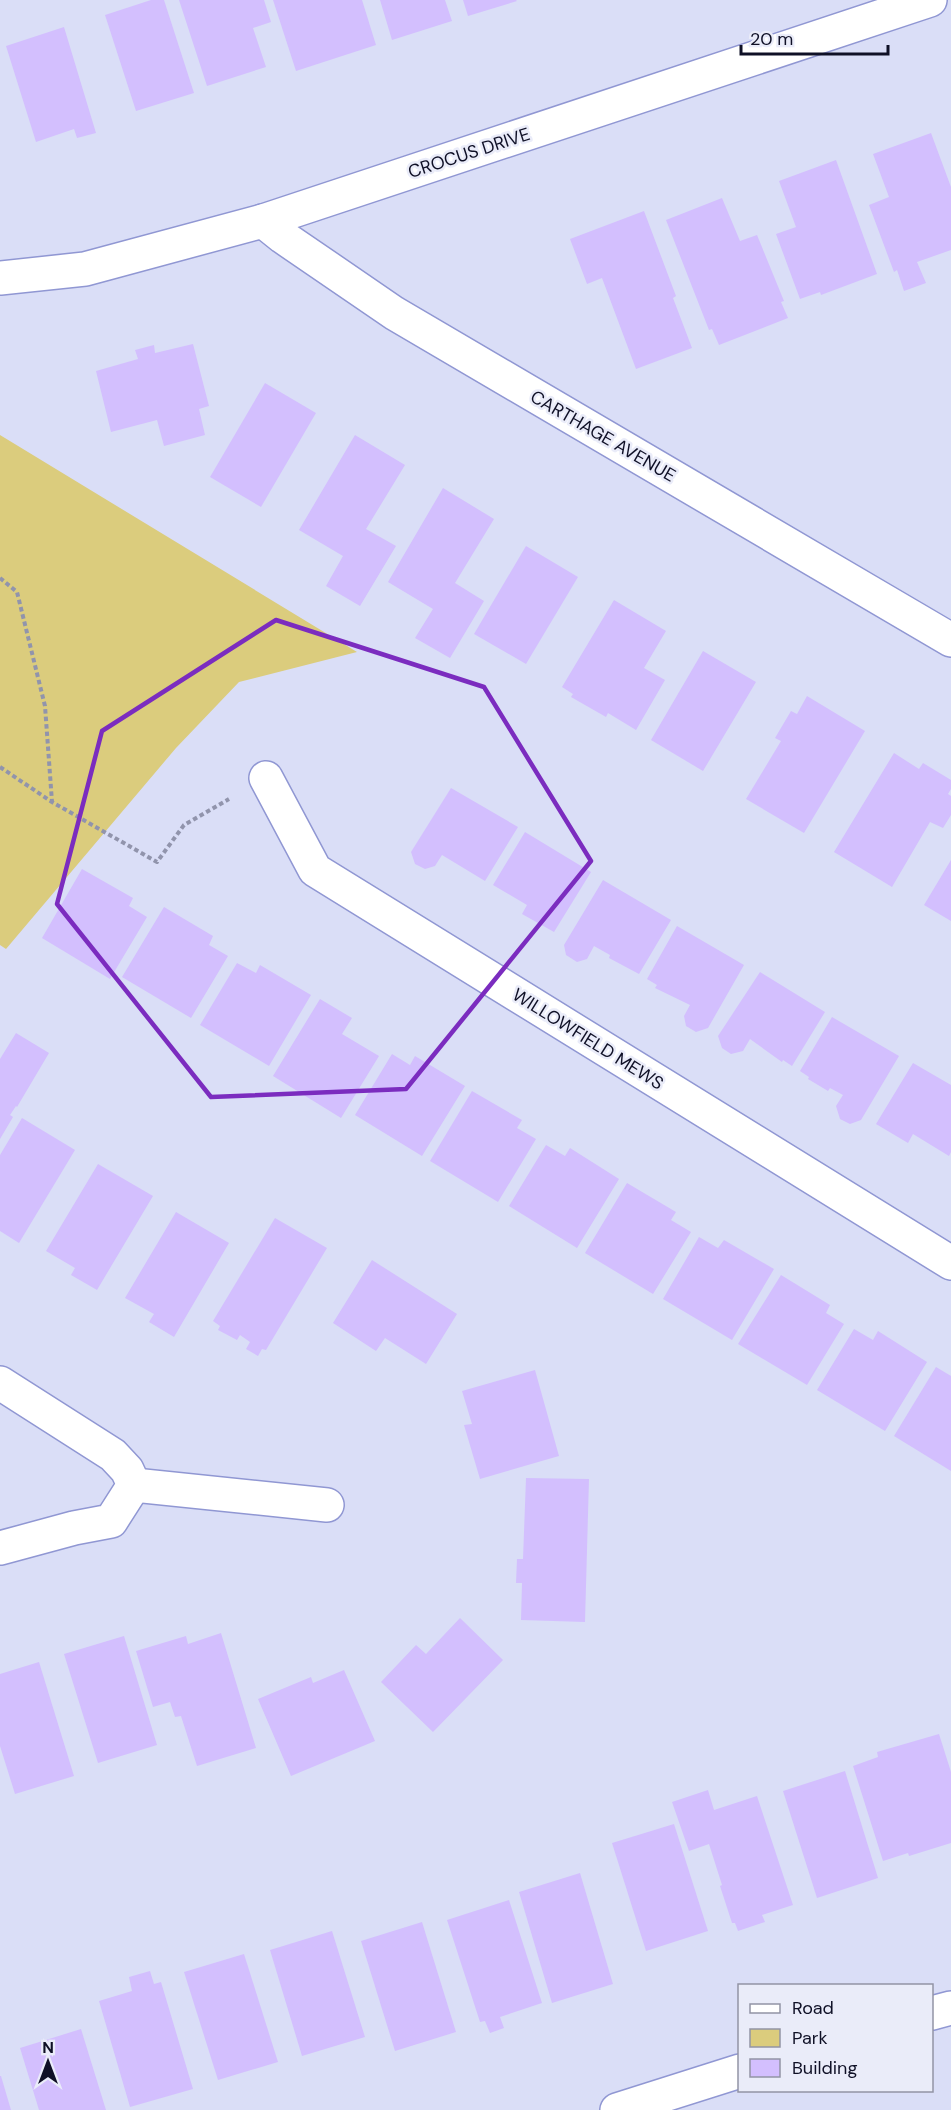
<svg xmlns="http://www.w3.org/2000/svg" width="951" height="2110" font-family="'DM Sans',sans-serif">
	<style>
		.green { fill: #dbcc7d }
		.building { fill: #d3bffe }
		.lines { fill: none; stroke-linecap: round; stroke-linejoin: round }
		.minor-casing { stroke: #9097d3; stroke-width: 36 }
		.path { stroke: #9194ac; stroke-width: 4; stroke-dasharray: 4.5 3; stroke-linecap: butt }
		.minor { stroke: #fff; stroke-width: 33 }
		.marked { fill: none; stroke: #7b2cbf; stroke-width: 4.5; stroke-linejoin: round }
		.labels { text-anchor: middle; stroke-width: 5; stroke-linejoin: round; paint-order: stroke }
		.street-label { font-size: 18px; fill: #0f1026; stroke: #eaecf9 }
	</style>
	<rect width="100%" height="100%" fill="#dadef7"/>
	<polygon class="green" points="0,435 357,652 239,682 176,748 6,949 0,945"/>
	<g class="building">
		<polygon points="151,0 164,0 194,93 136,111 105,15"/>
		<polygon points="179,0 264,0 271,22 253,28 266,67 207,86"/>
		<polygon points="273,0 362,0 376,45 296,71"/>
		<polygon points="380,0 445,0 452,21 392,40"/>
		<polygon points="463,0 516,0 517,1 468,16"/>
		<polygon points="64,27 96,133 77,138 74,129 36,142 6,46"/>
		<polygon points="931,133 951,187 951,250 917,262 926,283 904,291 897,270 894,272 869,205 889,197 873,154"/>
		<polygon points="836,160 877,274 821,295 820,292 800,299 776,234 796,227 779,181"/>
		<polygon points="722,198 740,241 757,235 784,301 781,302 788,318 719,345 712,329 709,330 666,220"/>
		<polygon points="644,211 676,296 673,298 692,348 636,369 602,278 587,284 570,239"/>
		<polygon points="193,344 209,406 199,409 205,435 164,446 157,420 111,432 96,371 138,359 135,350 154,345 155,353"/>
		<polygon points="265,383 316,413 261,507 210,477"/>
		<polygon points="355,435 405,465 366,529 396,546 360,606 326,586 343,556 299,530"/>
		<polygon points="443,488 494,519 455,583 484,601 450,658 415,638 433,609 388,582"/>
		<polygon points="526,546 578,577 526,664 474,634"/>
		<polygon points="614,600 666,631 644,668 665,680 636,730 608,713 606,717 571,697 573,694 562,687"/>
		<polygon points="703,651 756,682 703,771 651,740"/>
		<polygon points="807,696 865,731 804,833 746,799 781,741 775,738 791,711 797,714"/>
		<polygon points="894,753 919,769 923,763 951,780 951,789 948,794 951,796 951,815 943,828 930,822 892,887 834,852"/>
		<polygon points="451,788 518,827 485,881 442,855 435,866 425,869 415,864 411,852"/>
		<polygon points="525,832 591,872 554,932 522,914 527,905 493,885"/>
		<polygon points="951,860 951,921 924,905"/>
		<polygon points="82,869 133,898 129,906 147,917 110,979 42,938"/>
		<polygon points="603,880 671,920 639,974 609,958 610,955 594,946 587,959 577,962 566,955 564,945"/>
		<polygon points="164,907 213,936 209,945 228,956 191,1018 122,977"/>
		<polygon points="677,926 744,965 708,1028 696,1032 686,1026 684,1016 690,1005 655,988 657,985 647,979"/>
		<polygon points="237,963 256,973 260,965 311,995 269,1066 200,1025"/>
		<polygon points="760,972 825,1012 792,1066 783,1060 782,1062 750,1039 743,1051 731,1054 722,1048 718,1036"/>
		<polygon points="320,999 352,1018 342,1034 379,1056 341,1118 273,1076"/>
		<polygon points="832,1017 899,1056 861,1120 850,1124 840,1119 836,1106 843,1095 830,1088 828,1091 808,1079 809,1077 800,1071"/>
		<polygon points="16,1033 49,1053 17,1107 16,1106 10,1115 13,1117 0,1139 0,1059"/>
		<polygon points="392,1054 410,1065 415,1056 465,1086 422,1156 355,1115"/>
		<polygon points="913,1063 951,1085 951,1152 949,1156 913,1134 908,1143 876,1124"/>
		<polygon points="472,1091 522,1120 517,1128 536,1139 498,1202 430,1161"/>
		<polygon points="22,1118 75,1150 19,1243 0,1231 0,1155"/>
		<polygon points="546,1145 565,1156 570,1148 619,1179 577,1248 509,1206"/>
		<polygon points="98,1164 153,1196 97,1290 71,1275 75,1268 46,1251"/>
		<polygon points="627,1183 676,1212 671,1220 691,1232 653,1294 585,1253"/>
		<polygon points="176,1212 229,1243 174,1337 149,1322 154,1314 125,1298"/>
		<polygon points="275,1218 327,1248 266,1350 262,1349 258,1356 246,1349 250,1342 240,1335 237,1340 218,1330 220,1326 213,1321"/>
		<polygon points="699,1237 718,1248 724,1240 774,1269 732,1340 663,1299"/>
		<polygon points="372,1260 457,1314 426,1364 385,1338 376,1351 333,1323"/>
		<polygon points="781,1275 830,1305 826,1313 844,1324 807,1385 738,1344"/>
		<polygon points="854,1329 873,1340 878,1331 927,1362 885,1431 817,1390"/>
		<polygon points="936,1367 951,1376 951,1471 894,1436"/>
		<polygon points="535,1370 559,1456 480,1479 464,1425 472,1424 462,1391"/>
		<polygon points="526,1478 589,1479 585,1622 521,1620 522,1583 516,1583 517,1559 523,1559"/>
		<polygon points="460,1618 503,1660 433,1732 381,1682 416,1645 426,1654"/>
		<polygon points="221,1633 256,1748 197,1766 181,1716 175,1717 170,1702 153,1707 136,1651 186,1636 188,1644"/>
		<polygon points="124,1636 157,1745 98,1763 64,1654"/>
		<polygon points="39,1662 74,1776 15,1794 0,1746 0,1674"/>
		<polygon points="344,1670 375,1741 291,1776 258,1699 311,1677 313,1683"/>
		<polygon points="939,1734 951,1772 951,1843 909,1856 908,1853 883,1861 853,1766 878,1757 877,1752"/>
		<polygon points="845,1771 878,1878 817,1898 783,1791"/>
		<polygon points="708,1790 714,1810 757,1796 793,1905 762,1915 765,1922 738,1931 735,1923 732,1923 720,1886 722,1885 709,1844 689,1851 672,1802"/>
		<polygon points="674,1824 708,1931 646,1951 612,1843"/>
		<polygon points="580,1873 613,1984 552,2003 519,1892"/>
		<polygon points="509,1900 542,2003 500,2017 504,2028 490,2033 485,2021 480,2022 447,1920"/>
		<polygon points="422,1922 456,2032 395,2051 361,1941"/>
		<polygon points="332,1931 365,2037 302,2056 270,1950"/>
		<polygon points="244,1954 278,2062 218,2080 184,1972"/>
		<polygon points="150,1971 154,1984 161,1982 193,2089 130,2107 99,2001 132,1991 129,1977"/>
		<polygon points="81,2029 106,2110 39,2110 20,2048"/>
		<polygon points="0,2076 1,2076 11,2110 0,2110"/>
	</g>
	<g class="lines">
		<g class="minor-casing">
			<g id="minor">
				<polyline points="263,221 283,237 394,313 951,640"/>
				<polyline points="0,278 85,269 263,221 930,0"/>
				<polyline points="266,778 315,870 951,1263"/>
				<polyline points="0,1383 113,1455 127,1470 134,1485 111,1521 74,1528 0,1548"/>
				<polyline points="134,1485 327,1505"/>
				<polyline points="932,2013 951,2008"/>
				<polyline points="617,2110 740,2071"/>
			</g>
		</g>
		<g class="path">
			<polyline points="0,578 17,592 45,706 52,802"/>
			<polyline points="0,767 52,802 157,862 184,825 229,799"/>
		</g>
		<use href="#minor" class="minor"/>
	</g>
	<path class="marked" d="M 276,620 L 484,687 L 591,861 L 406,1089 L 211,1097 L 57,904 L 102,731 Z"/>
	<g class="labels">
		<g class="street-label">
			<text transform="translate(469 153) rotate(-18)" y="6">CROCUS DRIVE</text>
			<text transform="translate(603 436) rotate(30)" y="6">CARTHAGE AVENUE</text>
			<text transform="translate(588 1039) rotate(32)" y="6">WILLOWFIELD MEWS</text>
		</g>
	</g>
	<rect x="738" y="1984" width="195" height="108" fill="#eaecf9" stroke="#9294a5" stroke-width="1.5"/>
	<rect x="750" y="2004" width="30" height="9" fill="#ffffff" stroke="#9294a5" stroke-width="1.5"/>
	<text x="792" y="2014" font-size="18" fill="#0f1026">Road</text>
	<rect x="750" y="2029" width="30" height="18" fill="#dbcc7d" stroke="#9294a5" stroke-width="1.5"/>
	<text x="792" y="2044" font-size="18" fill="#0f1026">Park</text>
	<rect x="750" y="2059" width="30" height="18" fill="#d3bffe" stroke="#9294a5" stroke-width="1.5"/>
	<text x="792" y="2074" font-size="18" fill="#0f1026">Building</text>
	<g transform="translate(48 2062)" stroke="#eaecf9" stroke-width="4.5" paint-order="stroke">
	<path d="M0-4.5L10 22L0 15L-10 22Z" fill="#0f1026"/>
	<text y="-9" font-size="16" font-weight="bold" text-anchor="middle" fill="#0f1026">N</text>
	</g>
	<path d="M741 45v9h147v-9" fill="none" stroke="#0f1026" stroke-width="3"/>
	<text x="750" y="45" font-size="18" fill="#0f1026" stroke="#eaecf9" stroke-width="4.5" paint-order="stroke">20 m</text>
</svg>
